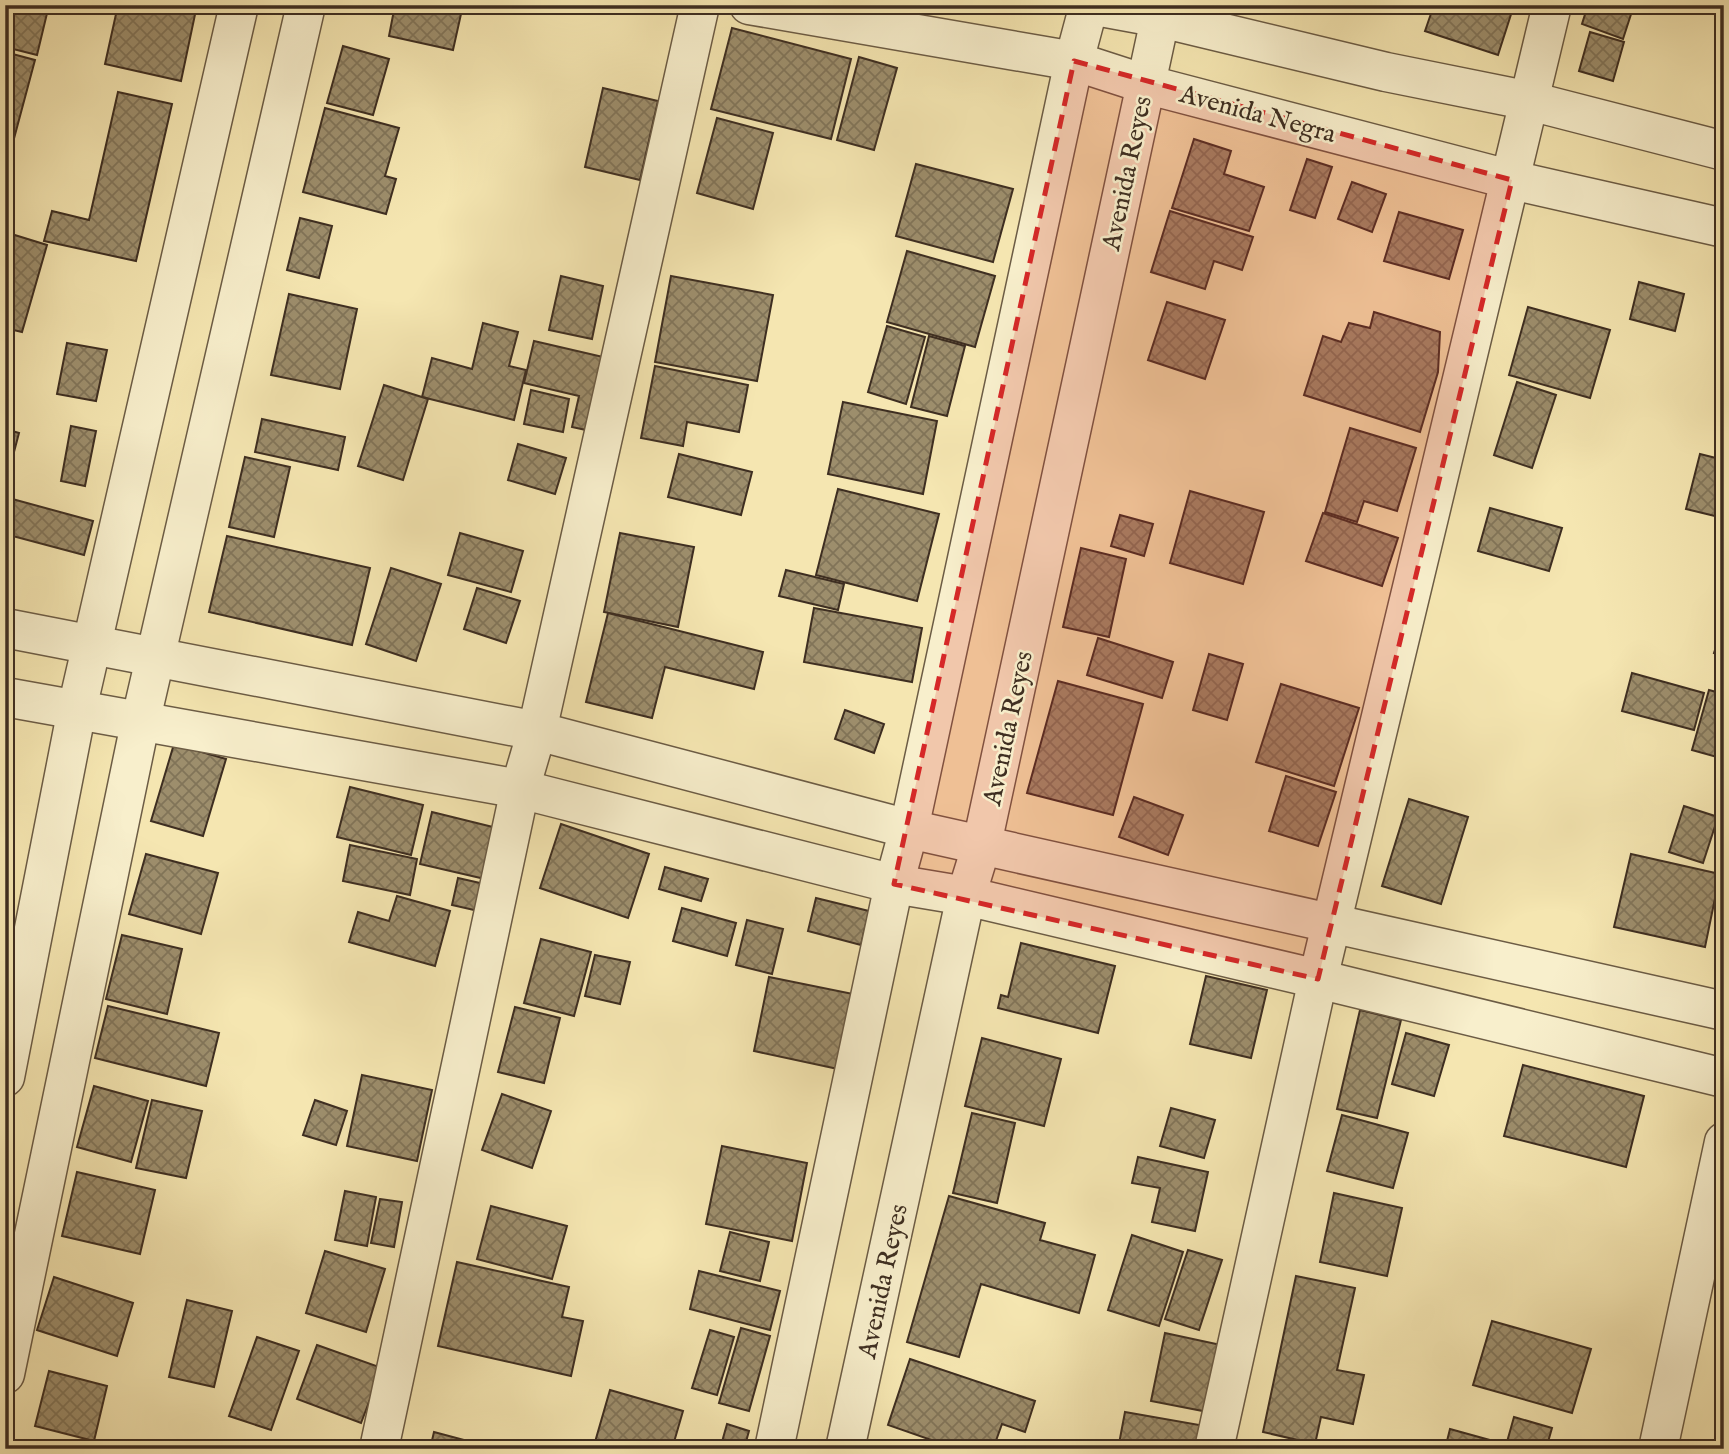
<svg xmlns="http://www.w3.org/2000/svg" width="1729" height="1454" font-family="'IM FELL English',serif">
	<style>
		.building { fill: url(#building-cross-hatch); stroke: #3e2e21; stroke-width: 2 }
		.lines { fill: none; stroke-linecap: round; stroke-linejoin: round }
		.minor-casing { stroke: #6c5c45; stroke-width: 41 }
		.tertiary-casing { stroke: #6c5c45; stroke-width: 41 }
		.minor { stroke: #f8efcc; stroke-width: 38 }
		.tertiary { stroke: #f8efcc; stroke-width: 38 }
		.marked { fill: #d62828; fill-opacity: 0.2; stroke: #d62828; stroke-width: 5; stroke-dasharray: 14 9; stroke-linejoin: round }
		.labels { text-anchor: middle; stroke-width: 5; stroke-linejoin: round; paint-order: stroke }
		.street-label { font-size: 26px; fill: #3e2e21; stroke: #f8efcc }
	</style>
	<defs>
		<pattern id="building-cross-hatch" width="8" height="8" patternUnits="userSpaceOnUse" patternTransform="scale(1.75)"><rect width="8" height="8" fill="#9d8e6c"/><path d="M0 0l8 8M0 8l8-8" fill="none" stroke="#817458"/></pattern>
	</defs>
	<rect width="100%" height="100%" fill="#f5e6b1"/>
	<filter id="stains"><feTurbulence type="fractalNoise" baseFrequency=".00286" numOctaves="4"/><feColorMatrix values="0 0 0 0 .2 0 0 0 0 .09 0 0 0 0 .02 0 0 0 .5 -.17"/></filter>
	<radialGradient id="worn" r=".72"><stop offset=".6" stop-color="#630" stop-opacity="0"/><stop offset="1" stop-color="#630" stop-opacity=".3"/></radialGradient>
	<g class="building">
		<polygon points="5,5 49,5 37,55 5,47"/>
		<polygon points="118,5 197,5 181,81 105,64"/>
		<polygon points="395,5 463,5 453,50 389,36"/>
		<polygon points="1434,5 1514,5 1498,55 1425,31"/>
		<polygon points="1588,5 1634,5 1623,39 1582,24"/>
		<polygon points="1649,5 1680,5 1678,13"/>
		<polygon points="732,28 851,59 831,139 711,109"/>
		<polygon points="1590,32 1624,42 1613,81 1579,71"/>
		<polygon points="343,46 389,59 373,115 327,103"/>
		<polygon points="5,52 35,60 12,146 5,144"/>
		<polygon points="859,57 897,68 874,150 837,140"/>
		<polygon points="603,88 658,101 640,180 585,167"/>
		<polygon points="118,92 172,104 136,261 44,241 52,211 89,220"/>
		<polygon points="325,108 399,128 385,176 396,179 386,214 303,192"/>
		<polygon points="717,118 773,133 753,209 697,193"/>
		<polygon points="1194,139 1231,151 1224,174 1264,187 1249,231 1172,208"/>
		<polygon points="1307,159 1332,167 1315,218 1290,210"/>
		<polygon points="916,164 1013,189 993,262 896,236"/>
		<polygon points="1352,182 1386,194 1372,232 1338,219"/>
		<polygon points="1170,211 1253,237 1242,270 1214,261 1205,289 1151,272"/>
		<polygon points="1399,212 1463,230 1449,279 1384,261"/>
		<polygon points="300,218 332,226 319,278 287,270"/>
		<polygon points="5,232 47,245 22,332 5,328"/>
		<polygon points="907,251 995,276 975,347 887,322"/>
		<polygon points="561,276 603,286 592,339 549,330"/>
		<polygon points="671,276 773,295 757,381 655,362"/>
		<polygon points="1639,282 1684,294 1675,331 1630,319"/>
		<polygon points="289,294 357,309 340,389 271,375"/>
		<polygon points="1167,302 1225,320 1205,379 1148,360"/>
		<polygon points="1528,307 1610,330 1590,398 1509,375"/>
		<polygon points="1374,312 1440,332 1438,372 1420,432 1304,395 1323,336 1341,342 1349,323 1370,328"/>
		<polygon points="483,323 518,332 509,366 526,370 514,420 422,397 432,358 472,369"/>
		<polygon points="887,326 925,337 906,404 868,392"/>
		<polygon points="929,336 965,346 947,416 911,407"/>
		<polygon points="534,341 603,357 586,430 572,427 579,396 524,383"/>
		<polygon points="67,343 107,350 96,401 57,394"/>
		<polygon points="655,366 748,385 739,432 687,422 683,446 641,438"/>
		<polygon points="1517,382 1556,395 1532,468 1494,455"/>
		<polygon points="384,385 428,399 403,480 358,466"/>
		<polygon points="531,390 569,399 563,432 524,424"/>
		<polygon points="843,402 937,421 923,494 828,474"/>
		<polygon points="262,419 345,437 338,470 255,452"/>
		<polygon points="71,426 96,431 85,486 61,481"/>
		<polygon points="1350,428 1416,448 1397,511 1364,501 1357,522 1325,512"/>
		<polygon points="5,429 19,433 5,486"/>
		<polygon points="518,444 566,458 555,494 508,480"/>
		<polygon points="679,454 752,472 741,515 668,497"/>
		<polygon points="1700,454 1724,460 1724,482 1715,516 1686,509"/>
		<polygon points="245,457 290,467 274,537 229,527"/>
		<polygon points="838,489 939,514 917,601 816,575"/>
		<polygon points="1190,491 1264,512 1243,584 1170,563"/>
		<polygon points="5,497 93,521 84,555 5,534"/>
		<polygon points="1490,508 1562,528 1549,571 1478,551"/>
		<polygon points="1323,513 1398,538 1382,586 1306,561"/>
		<polygon points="1120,515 1153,524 1144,556 1111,546"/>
		<polygon points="460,533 523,551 511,592 448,575"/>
		<polygon points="620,533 694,547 678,627 604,612"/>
		<polygon points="227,536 370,568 352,645 209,612"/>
		<polygon points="1081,548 1126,559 1109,637 1063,627"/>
		<polygon points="391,568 441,584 416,661 366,644"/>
		<polygon points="786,570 844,584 838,610 779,596"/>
		<polygon points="477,588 520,601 506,643 464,629"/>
		<polygon points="814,608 922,628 912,682 804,662"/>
		<polygon points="608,613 763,652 754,689 665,667 652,718 586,702"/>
		<polygon points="1724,622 1724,656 1714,653"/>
		<polygon points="1098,638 1173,662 1162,698 1087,675"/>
		<polygon points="1209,654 1243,664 1227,720 1193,710"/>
		<polygon points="1632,673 1704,693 1694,730 1622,711"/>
		<polygon points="1058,681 1143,704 1113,815 1027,793"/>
		<polygon points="1281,684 1359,708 1334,786 1256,762"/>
		<polygon points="1709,690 1724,694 1724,759 1692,750"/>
		<polygon points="845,710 884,724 874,753 835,739"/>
		<polygon points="174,744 226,759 203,836 151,821"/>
		<polygon points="1286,776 1336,792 1318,846 1269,831"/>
		<polygon points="350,787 423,805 411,855 337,837"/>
		<polygon points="1134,797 1183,815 1168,855 1119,837"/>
		<polygon points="1409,799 1468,817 1441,904 1382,886"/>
		<polygon points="1684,806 1718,817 1703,863 1669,852"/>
		<polygon points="432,812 497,828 485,879 420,864"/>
		<polygon points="561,824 649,854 628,918 540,888"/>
		<polygon points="350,845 417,859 410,895 343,881"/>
		<polygon points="146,854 218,873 201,934 129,914"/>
		<polygon points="1631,854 1720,874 1705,947 1614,927"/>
		<polygon points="665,867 708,879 701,901 659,889"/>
		<polygon points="458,878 489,885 483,912 452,905"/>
		<polygon points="397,896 450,911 435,966 349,942 358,912 389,921"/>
		<polygon points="816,898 869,911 861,945 808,931"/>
		<polygon points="682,908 736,923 727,956 673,941"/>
		<polygon points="747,920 783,929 772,974 736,965"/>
		<polygon points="122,935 182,949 167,1014 106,999"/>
		<polygon points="541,939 591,952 574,1016 524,1003"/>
		<polygon points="1021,943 1115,966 1098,1033 998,1008 1001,995 1008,997"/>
		<polygon points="595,955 630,962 620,1004 585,996"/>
		<polygon points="1206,976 1267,990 1251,1058 1190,1044"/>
		<polygon points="769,977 853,994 838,1069 754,1051"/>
		<polygon points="108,1006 219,1033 206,1086 95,1058"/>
		<polygon points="515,1007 560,1018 544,1083 498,1072"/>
		<polygon points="1360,1010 1401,1020 1377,1118 1337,1109"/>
		<polygon points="1406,1033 1449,1045 1434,1096 1392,1084"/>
		<polygon points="982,1038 1061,1059 1044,1126 965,1106"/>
		<polygon points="1523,1065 1644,1096 1626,1167 1504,1136"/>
		<polygon points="362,1075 432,1090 417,1161 347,1146"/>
		<polygon points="94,1086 148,1101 131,1162 77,1147"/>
		<polygon points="502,1094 551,1111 532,1168 482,1150"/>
		<polygon points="152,1100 202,1111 186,1178 136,1168"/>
		<polygon points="315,1100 347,1111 336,1145 303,1135"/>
		<polygon points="1171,1108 1215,1120 1204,1158 1160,1146"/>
		<polygon points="972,1113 1015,1123 997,1203 953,1193"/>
		<polygon points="1342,1115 1408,1133 1393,1188 1327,1171"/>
		<polygon points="722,1146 807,1163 792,1241 706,1224"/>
		<polygon points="1138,1157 1208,1172 1195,1231 1152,1222 1160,1188 1132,1183"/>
		<polygon points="77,1172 155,1190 140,1254 62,1236"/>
		<polygon points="345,1191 376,1197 367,1246 335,1240"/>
		<polygon points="1334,1193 1402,1208 1387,1276 1320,1262"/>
		<polygon points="949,1196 1045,1223 1040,1240 1095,1255 1079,1313 981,1284 959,1357 907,1342"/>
		<polygon points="380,1199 402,1202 394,1247 371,1243"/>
		<polygon points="491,1206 567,1226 552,1279 477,1259"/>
		<polygon points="730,1232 769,1242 760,1281 720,1271"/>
		<polygon points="1132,1235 1183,1252 1159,1326 1108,1310"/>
		<polygon points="1188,1250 1222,1260 1199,1330 1165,1319"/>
		<polygon points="325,1251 385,1269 366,1332 306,1313"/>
		<polygon points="457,1262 569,1287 562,1317 583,1321 571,1376 438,1346"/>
		<polygon points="699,1271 780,1291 770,1330 690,1309"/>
		<polygon points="1296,1276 1355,1288 1337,1370 1364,1375 1353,1424 1321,1417 1315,1444 1263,1432"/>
		<polygon points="54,1277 133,1303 117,1356 37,1330"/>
		<polygon points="187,1300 232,1311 214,1387 169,1377"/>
		<polygon points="1492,1321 1591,1349 1572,1413 1473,1385"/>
		<polygon points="741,1328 770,1336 749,1411 719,1403"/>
		<polygon points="710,1330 734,1337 717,1395 692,1388"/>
		<polygon points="1165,1333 1221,1345 1208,1412 1151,1401"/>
		<polygon points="257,1337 299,1351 271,1430 229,1416"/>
		<polygon points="317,1345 382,1368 361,1423 297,1399"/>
		<polygon points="910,1359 1035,1401 1025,1432 1002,1424 993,1449 957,1449 888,1425"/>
		<polygon points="49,1371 107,1386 94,1441 35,1426"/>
		<polygon points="610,1390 683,1411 672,1449 593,1449"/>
		<polygon points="1125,1412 1205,1426 1201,1449 1118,1449"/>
		<polygon points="1514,1417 1552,1428 1546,1449 1505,1449"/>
		<polygon points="727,1424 749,1431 744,1449 720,1449"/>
		<polygon points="1450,1429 1497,1442 1495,1449 1445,1449"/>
		<polygon points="434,1432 494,1448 494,1449 430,1449"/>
	</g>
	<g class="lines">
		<g class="minor-casing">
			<g id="minor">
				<polyline points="749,5 1074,61 1145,84 1512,180 1724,228"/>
				<polyline points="1090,5 1161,18 1386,72 1530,101 1724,151"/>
				<polyline points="5,628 537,731 909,829 1724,1011"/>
				<polyline points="5,697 520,789 894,884 966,896 1318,979 1724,1078"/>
				<polyline points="5,1077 77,709 239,5"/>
				<polyline points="5,1374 141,719 306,5"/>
				<polyline points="379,1449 520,789 537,731 700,5"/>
				<polyline points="774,1449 894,884 909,829 1074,61 1089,5"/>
				<polyline points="845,1449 966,896 982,844 1163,5"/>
				<polyline points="1214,1449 1318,979 1552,5"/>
			</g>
		</g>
		<g class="tertiary-casing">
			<polyline id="tertiary" points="1658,1449 1724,1142"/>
		</g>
		<use href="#minor" class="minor"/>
		<use href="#tertiary" class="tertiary"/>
	</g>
	<path class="marked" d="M 1074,61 L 1512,180 L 1318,979 L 894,884 Z"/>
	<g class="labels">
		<g class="street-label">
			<text transform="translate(1258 113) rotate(15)" y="9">Avenida Negra</text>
			<text transform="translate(1126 173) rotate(-78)" y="9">Avenida Reyes</text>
			<text transform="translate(1007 728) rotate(-78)" y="9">Avenida Reyes</text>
			<text transform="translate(882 1281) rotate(-78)" y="9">Avenida Reyes</text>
		</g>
	</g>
	<rect width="1729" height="1454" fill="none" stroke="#f5e6b1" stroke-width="28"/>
	<rect x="7" y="7" width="1715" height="1440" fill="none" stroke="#3e2e21" stroke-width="3.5"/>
	<rect x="14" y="14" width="1701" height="1426" fill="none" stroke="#3e2e21" stroke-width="2"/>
	<rect width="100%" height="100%" filter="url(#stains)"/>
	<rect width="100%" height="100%" fill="url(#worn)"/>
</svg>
